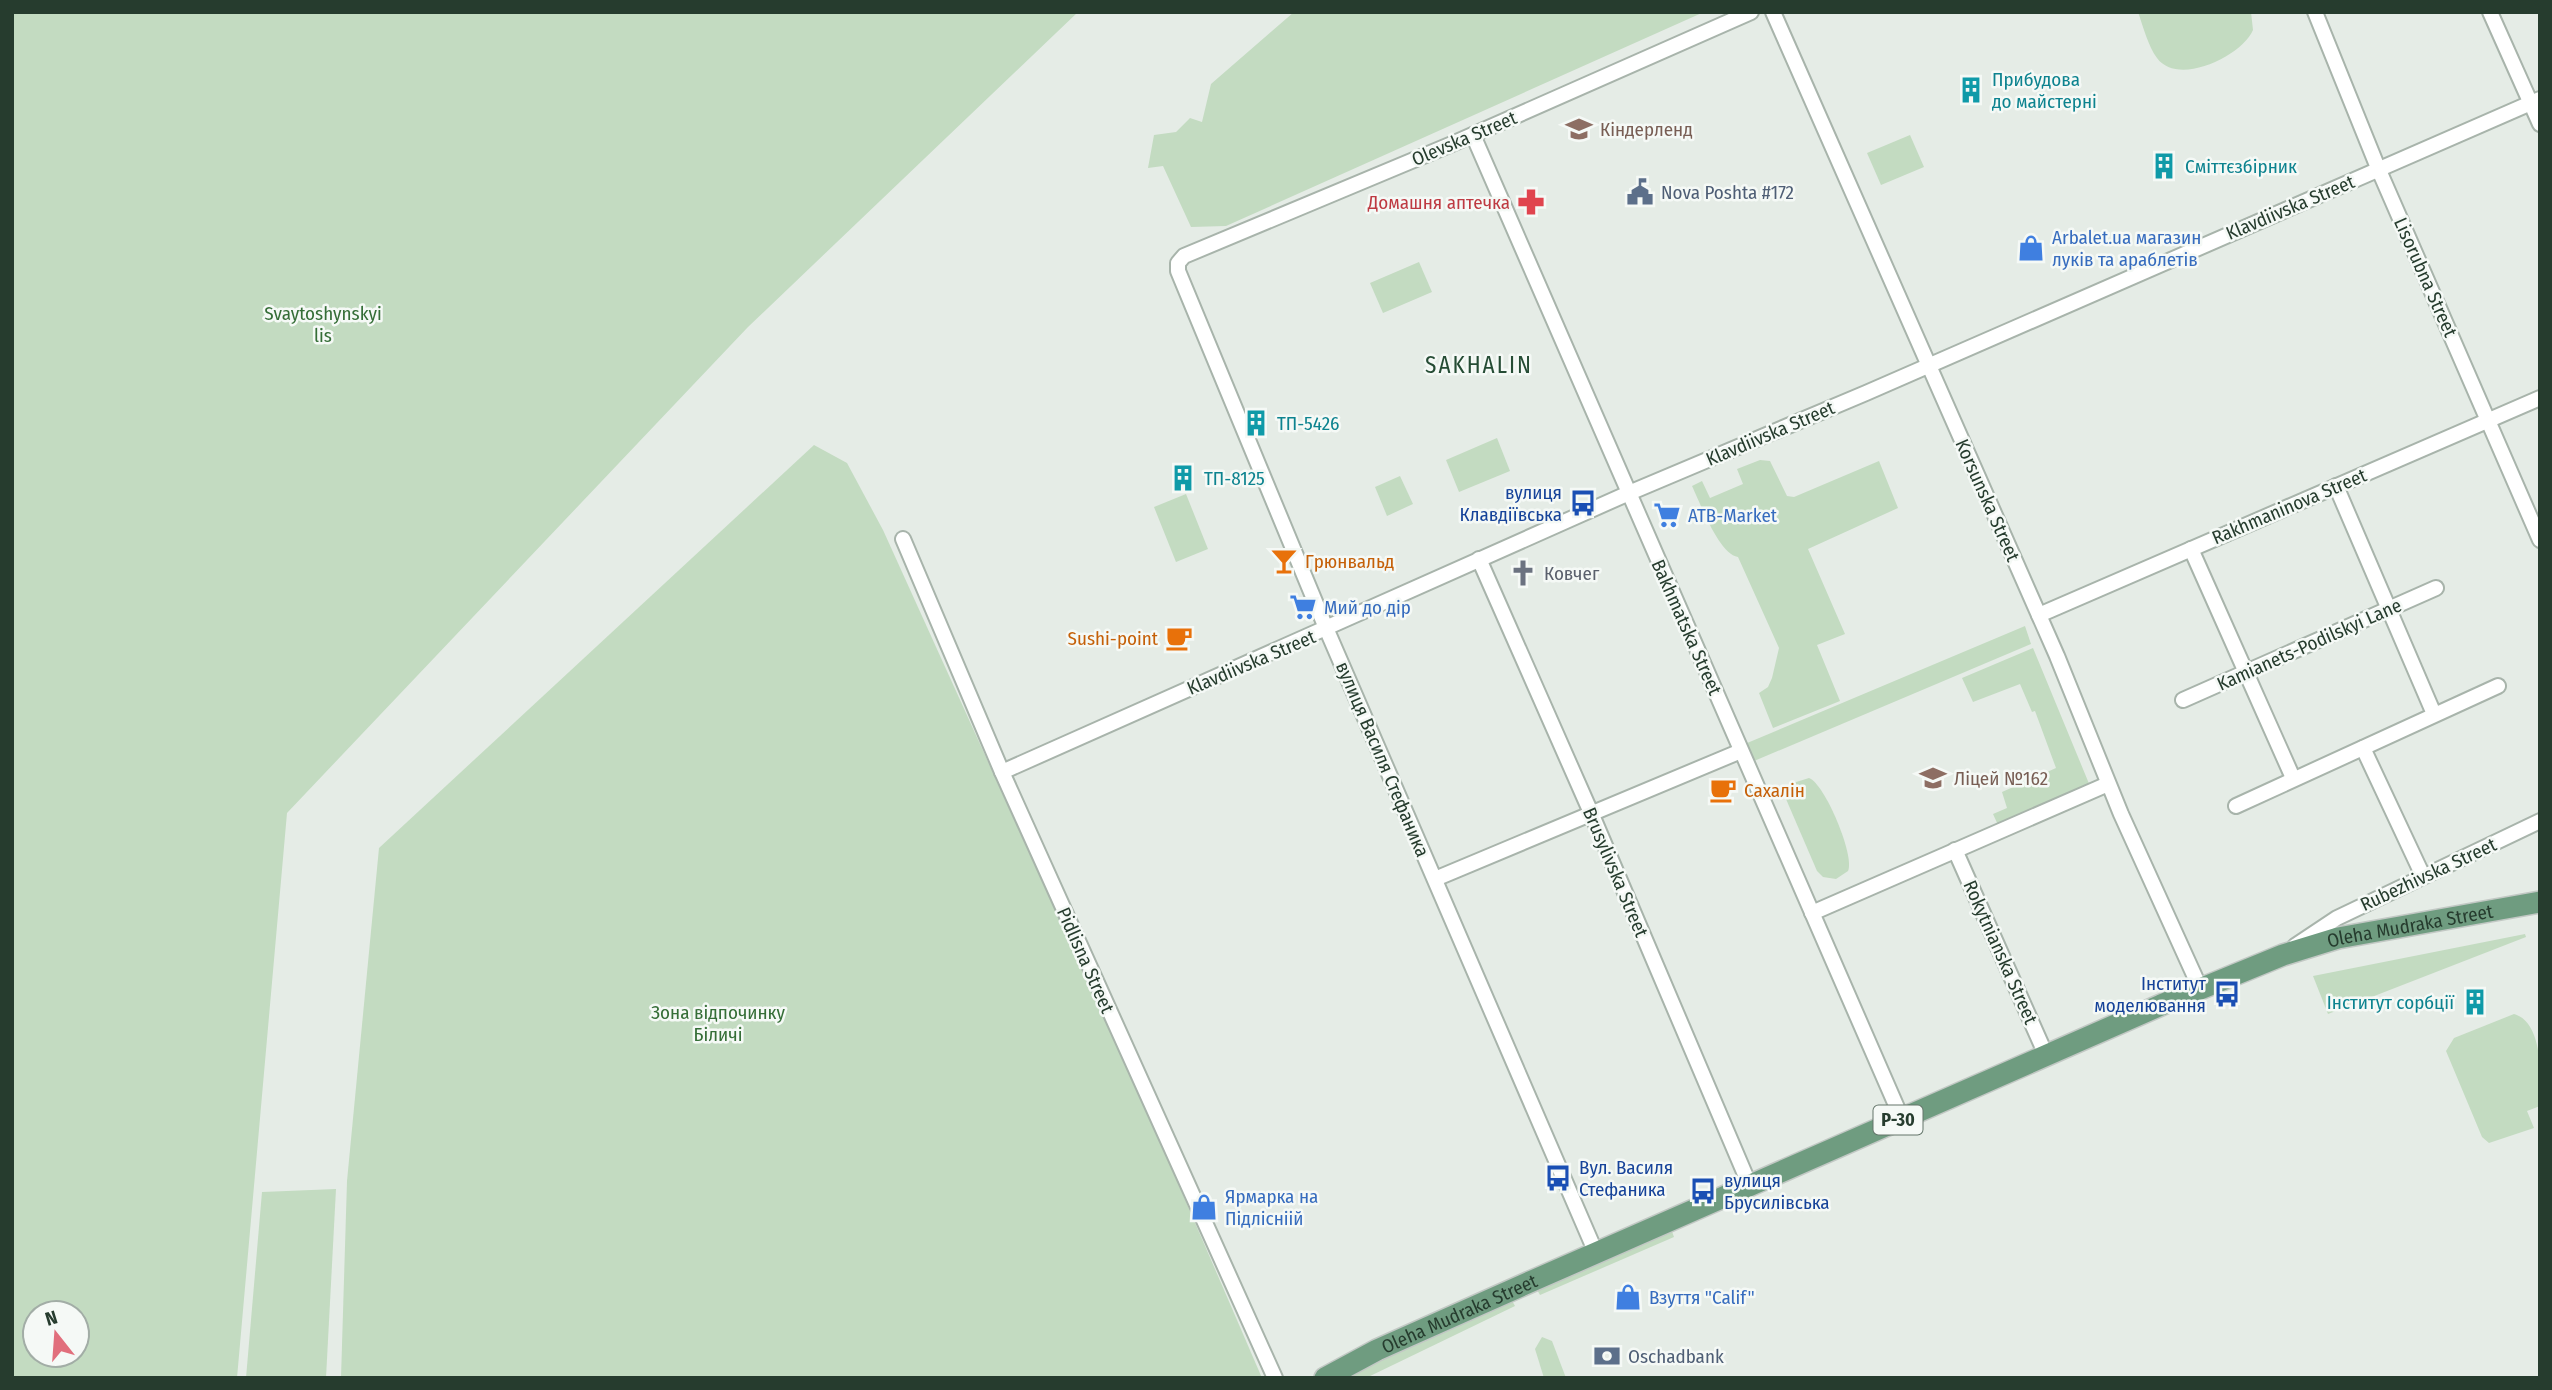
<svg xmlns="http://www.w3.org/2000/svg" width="2552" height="1390" font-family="'Fira Sans Condensed',sans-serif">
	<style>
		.green { fill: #c3dbc1; fill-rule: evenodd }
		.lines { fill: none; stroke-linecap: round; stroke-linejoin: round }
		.minor-casing { stroke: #a8b4ab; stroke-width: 18 }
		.primary-casing { stroke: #c2c8c4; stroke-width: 24 }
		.minor { stroke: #fff; stroke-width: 14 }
		.primary { stroke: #6f9c80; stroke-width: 21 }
		.labels { text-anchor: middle; stroke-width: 5; stroke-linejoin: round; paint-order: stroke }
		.shield { fill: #f5f9f6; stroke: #64756a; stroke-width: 2 }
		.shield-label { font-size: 18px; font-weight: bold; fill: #263c2e }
		.culture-label { font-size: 19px; fill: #0d838f; stroke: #f5f9f6; text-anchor: start }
		.education-label { font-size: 19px; fill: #785e54; stroke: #f5f9f6; text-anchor: start }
		.street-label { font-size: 19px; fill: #263c2e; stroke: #f5f9f6 }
		.service-label { font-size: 19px; fill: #4e5e75; stroke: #f5f9f6; text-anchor: start }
		.health-label { font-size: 19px; fill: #be3a42; stroke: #f5f9f6; text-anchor: end }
		.shop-label { font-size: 19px; fill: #366cbe; stroke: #f5f9f6; text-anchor: start }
		.park-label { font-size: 19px; fill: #356e37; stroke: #f5f9f6 }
		.transit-label { font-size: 19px; fill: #164399; stroke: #f5f9f6; text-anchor: end }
		.food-label { font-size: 19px; fill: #c56008; stroke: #f5f9f6; text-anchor: start }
		.worship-label { font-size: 19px; fill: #5b616d; stroke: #f5f9f6; text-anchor: start }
		.quarter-label { font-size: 23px; letter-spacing: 2px; fill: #254c34; stroke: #f5f9f6 }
	</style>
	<rect width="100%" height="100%" fill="#e5ece6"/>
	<g class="green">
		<path d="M 12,12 L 1078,12 L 748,327 L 287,813 L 237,1378 L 12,1378 ZM 35,1313 L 77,1313 L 77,1355 L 35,1355 Z"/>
		<polygon points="1294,12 1704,12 1226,226 1191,227 1163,166 1148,168 1154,135 1176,132 1190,118 1202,122 1211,84"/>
		<path d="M 2138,12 L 2251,12 L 2253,30 C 2242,56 2178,87 2157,58 C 2148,46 2143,26 2138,12 Z"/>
		<polygon points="1910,135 1924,167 1881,185 1867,153"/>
		<polygon points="1419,262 1432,292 1383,313 1370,283"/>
		<polygon points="1497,438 1510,471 1459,492 1446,460"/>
		<polygon points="814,445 847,463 883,530 1155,1130 1262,1378 341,1378 347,1181 379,848"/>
		<path d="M 1760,460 L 1770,461 L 1787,496 L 1794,497 L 1879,461 L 1898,508 L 1808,549 L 1845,634 L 1817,645 L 1840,701 L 1773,728 L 1759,693 L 1768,687 L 1772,678 L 1779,648 L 1738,557 C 1719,554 1701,505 1692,486 L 1702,481 L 1710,498 L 1743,484 L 1737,469 Z"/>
		<polygon points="1400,476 1413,504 1387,516 1375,487"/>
		<polygon points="1186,494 1208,549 1176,562 1154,507"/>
		<polygon points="2025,626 2031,644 1747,764 1740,746"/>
		<polygon points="2033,648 2090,786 1998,825 1993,814 2007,808 2002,792 2056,768 2035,711 2032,712 2020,684 1973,702 1962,678"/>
		<path d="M 1809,778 C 1825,784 1855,856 1848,871 L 1836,879 L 1823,877 L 1817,871 L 1786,799 L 1793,783 Z"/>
		<polygon points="2525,934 2526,937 2328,1014 2313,976"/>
		<path d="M 2514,1014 C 2545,1023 2540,1081 2540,1106 L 2527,1111 L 2534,1128 L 2489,1143 L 2482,1137 L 2446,1051 L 2454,1038 Z"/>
		<polygon points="336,1189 326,1378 246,1378 262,1192"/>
		<polygon points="1670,1226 1674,1237 1540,1295 1535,1286"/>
		<polygon points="1510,1297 1515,1306 1366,1378 1353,1378 1351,1373"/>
		<polygon points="1542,1337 1552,1341 1566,1378 1544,1378 1535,1349"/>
	</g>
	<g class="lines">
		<g class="minor-casing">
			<g id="minor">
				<polyline points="1773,12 2057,656 2121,814 2200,988"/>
				<polyline points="2315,12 2378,168 2540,540"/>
				<polyline points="2490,12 2540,124"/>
				<polyline points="1473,135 1902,1119"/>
				<polyline points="2336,486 2434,714"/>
				<polyline points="903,539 1002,772 1275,1378"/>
				<polyline points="2191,549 2293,778"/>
				<polyline points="1479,559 1592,815 1750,1186"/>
				<polyline points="2039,615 2540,398"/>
				<polyline points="2183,700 2436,588"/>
				<polyline points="2363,748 2423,876"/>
				<polyline points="1002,772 1629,493 1866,393 2540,99"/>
				<polyline points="2236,806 2498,686"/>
				<polyline points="1955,850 2046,1055"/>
				<polyline points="1435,879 1741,751"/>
				<polyline points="1812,913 2108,784"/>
				<polyline points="2295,946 2337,918 2540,821"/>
				<polyline points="1596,1253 1326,628 1178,271 1178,263 1184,256 1452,144 1751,12"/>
			</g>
		</g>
		<g class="primary-casing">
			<g id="primary">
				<path id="s1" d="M 1325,1378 L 1377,1350 L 1523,1285 L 2161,1005 L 2283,955 L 2338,938 L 2540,902"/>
			</g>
		</g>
		<use href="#minor" class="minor"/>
		<use href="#primary" class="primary"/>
	</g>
	<defs>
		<g id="building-bare" transform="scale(2.1)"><path d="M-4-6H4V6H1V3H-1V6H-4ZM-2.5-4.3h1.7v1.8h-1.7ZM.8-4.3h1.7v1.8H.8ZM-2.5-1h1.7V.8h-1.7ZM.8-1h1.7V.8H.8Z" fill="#0f9aa8" stroke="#f5f9f6" stroke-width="2.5" paint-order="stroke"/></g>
		<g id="school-bare" transform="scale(2.1)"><path d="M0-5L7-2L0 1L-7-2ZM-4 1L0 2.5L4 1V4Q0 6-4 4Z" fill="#8d6e63" stroke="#f5f9f6" stroke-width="2.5" paint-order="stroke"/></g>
		<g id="civic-bare" transform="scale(2.1)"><path d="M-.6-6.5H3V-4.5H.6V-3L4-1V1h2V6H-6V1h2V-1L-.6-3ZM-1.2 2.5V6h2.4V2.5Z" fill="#5c6f8a" stroke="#f5f9f6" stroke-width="2.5" paint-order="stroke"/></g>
		<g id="pharmacy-bare" transform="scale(2.1)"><path d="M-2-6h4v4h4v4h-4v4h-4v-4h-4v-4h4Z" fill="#e0444e" stroke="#f5f9f6" stroke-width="2.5" paint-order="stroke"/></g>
		<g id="shop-bare" transform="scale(2.1)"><path d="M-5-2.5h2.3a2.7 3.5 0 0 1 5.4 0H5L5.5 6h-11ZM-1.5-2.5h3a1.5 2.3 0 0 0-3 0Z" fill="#3f7fe0" stroke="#f5f9f6" stroke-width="2.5" paint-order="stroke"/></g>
		<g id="bus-bare" transform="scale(2.1)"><path d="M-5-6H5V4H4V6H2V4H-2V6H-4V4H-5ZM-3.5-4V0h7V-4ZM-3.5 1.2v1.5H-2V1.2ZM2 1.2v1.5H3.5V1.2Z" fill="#1a4fb4" stroke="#f5f9f6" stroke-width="2.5" paint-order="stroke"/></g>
		<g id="supermarket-bare" transform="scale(2.1)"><path d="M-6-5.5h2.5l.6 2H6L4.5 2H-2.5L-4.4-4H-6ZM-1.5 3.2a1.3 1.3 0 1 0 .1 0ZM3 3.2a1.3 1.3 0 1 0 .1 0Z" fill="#3f7fe0" stroke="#f5f9f6" stroke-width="2.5" paint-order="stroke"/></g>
		<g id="bar-bare" transform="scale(2.1)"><path d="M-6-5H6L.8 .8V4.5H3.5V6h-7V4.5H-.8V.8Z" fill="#e8710a" stroke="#f5f9f6" stroke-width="2.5" paint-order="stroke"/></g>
		<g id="church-bare" transform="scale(2.1)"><path d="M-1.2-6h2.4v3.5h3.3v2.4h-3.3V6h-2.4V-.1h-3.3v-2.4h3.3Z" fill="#6b7280" stroke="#f5f9f6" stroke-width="2.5" paint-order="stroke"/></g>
		<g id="cafe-bare" transform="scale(2.1)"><path d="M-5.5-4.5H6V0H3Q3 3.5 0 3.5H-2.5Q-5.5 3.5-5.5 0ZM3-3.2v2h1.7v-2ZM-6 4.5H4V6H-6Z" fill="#e8710a" stroke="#f5f9f6" stroke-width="2.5" paint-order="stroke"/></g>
		<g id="bank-bare" transform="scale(2.1)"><path d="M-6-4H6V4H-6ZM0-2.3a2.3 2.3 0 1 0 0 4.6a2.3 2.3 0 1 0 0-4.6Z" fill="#5c6f8a" stroke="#f5f9f6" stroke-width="2.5" paint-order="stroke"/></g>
	</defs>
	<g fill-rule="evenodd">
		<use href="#building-bare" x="1971" y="90"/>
		<use href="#school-bare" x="1579" y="129"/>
		<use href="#building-bare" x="2164" y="166"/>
		<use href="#civic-bare" x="1640" y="192"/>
		<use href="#pharmacy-bare" x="1531" y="202"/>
		<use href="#shop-bare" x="2031" y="248"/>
		<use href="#building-bare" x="1256" y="423"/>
		<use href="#building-bare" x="1183" y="478"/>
		<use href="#bus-bare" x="1583" y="503"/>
		<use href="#supermarket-bare" x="1667" y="515"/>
		<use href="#bar-bare" x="1284" y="561"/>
		<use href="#church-bare" x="1523" y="573"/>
		<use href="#supermarket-bare" x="1303" y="607"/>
		<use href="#cafe-bare" x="1179" y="638"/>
		<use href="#school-bare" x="1933" y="778"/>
		<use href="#cafe-bare" x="1723" y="790"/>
		<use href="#bus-bare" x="2227" y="994"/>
		<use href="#building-bare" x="2475" y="1002"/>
		<use href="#bus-bare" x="1558" y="1178"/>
		<use href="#bus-bare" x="1703" y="1191"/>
		<use href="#shop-bare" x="1204" y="1207"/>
		<use href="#shop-bare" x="1628" y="1297"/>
		<use href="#bank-bare" x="1607" y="1356"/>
	</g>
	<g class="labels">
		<rect class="shield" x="1873.5" y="1105.5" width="49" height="29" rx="5"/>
		<g class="shield-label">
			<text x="1898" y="1126">Р-30</text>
		</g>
		<g class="culture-label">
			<text x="1992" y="86">Прибудова<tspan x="1992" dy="22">до майстерні</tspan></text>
			<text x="2185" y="173">Сміттєзбірник</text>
			<text x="1277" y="430">ТП-5426</text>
			<text x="1204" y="485">ТП-8125</text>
			<text x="2454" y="1009" text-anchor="end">Інститут сорбції</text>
		</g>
		<g class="education-label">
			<text x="1600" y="136">Кіндерленд</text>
			<text x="1954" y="785">Ліцей №162</text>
		</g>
		<g class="street-label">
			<text transform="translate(1464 138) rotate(-23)" y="7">Olevska Street</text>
			<text transform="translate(2290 207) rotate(-23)" y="7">Klavdiivska Street</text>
			<text transform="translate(2426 277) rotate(66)" y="7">Lisorubna Street</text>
			<text transform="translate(1770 433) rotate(-23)" y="7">Klavdiivska Street</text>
			<text transform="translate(1988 500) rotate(66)" y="7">Korsunska Street</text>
			<text transform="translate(2289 506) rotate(-23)" y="7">Rakhmaninova Street</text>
			<text transform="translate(1687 627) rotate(66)" y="7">Bakhmatska Street</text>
			<text transform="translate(2309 644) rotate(-24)" y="7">Kamianets-Podilskyi Lane</text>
			<text transform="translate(1251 662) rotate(-23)" y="7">Klavdiivska Street</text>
			<text transform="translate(1383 759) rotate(67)" y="7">вулиця Василя Стефаника</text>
			<text transform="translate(1616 872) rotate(67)" y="7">Brusylivska Street</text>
			<text transform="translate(2428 874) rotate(-25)" y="7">Rubezhivska Street</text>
			<text dy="7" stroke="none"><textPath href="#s1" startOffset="1178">Oleha Mudraka Street</textPath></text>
			<text transform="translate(2001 952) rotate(66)" y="7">Rokytnianska Street</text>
			<text transform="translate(1086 960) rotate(66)" y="7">Pidlisna Street</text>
			<text dy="7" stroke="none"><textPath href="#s1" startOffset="149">Oleha Mudraka Street</textPath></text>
		</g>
		<g class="service-label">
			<text x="1661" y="199">Nova Poshta #172</text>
			<text x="1628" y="1363">Oschadbank</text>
		</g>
		<g class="health-label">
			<text x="1510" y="209">Домашня аптечка</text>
		</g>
		<g class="shop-label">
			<text x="2052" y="244">Arbalet.ua магазин<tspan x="2052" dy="22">луків та араблетів</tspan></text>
			<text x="1688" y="522">ATB-Market</text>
			<text x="1324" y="614">Мий до дір</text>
			<text x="1225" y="1203">Ярмарка на<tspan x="1225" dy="22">Підлісніій</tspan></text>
			<text x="1649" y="1304">Взуття "Calif"</text>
		</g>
		<g class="park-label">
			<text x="323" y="320">Svaytoshynskyi<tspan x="323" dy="22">lis</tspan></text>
			<text x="718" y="1019">Зона відпочинку<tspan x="718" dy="22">Біличі</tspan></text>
		</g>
		<g class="transit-label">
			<text x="1562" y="499">вулиця<tspan x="1562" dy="22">Клавдіївська</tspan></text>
			<text x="2206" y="990">Інститут<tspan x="2206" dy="22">моделювання</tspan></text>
			<text x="1579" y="1174" text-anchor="start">Вул. Василя<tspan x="1579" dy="22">Стефаника</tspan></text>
			<text x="1724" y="1187" text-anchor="start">вулиця<tspan x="1724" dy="22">Брусилівська</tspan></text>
		</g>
		<g class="food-label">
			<text x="1305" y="568">Грюнвальд</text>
			<text x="1158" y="645" text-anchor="end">Sushi-point</text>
			<text x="1744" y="797">Сахалін</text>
		</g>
		<g class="worship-label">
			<text x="1544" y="580">Ковчег</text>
		</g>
		<g class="quarter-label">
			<text x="1479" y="373">SAKHALIN</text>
		</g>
	</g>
	<rect width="2552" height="1390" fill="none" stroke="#263c2e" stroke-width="28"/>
	<g transform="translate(56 1334) rotate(343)"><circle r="33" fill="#f5f9f6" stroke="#a2ada6" stroke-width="2"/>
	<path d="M0-5L12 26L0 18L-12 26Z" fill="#e16f7c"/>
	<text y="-10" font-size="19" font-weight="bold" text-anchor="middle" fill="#263c2e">N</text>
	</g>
</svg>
